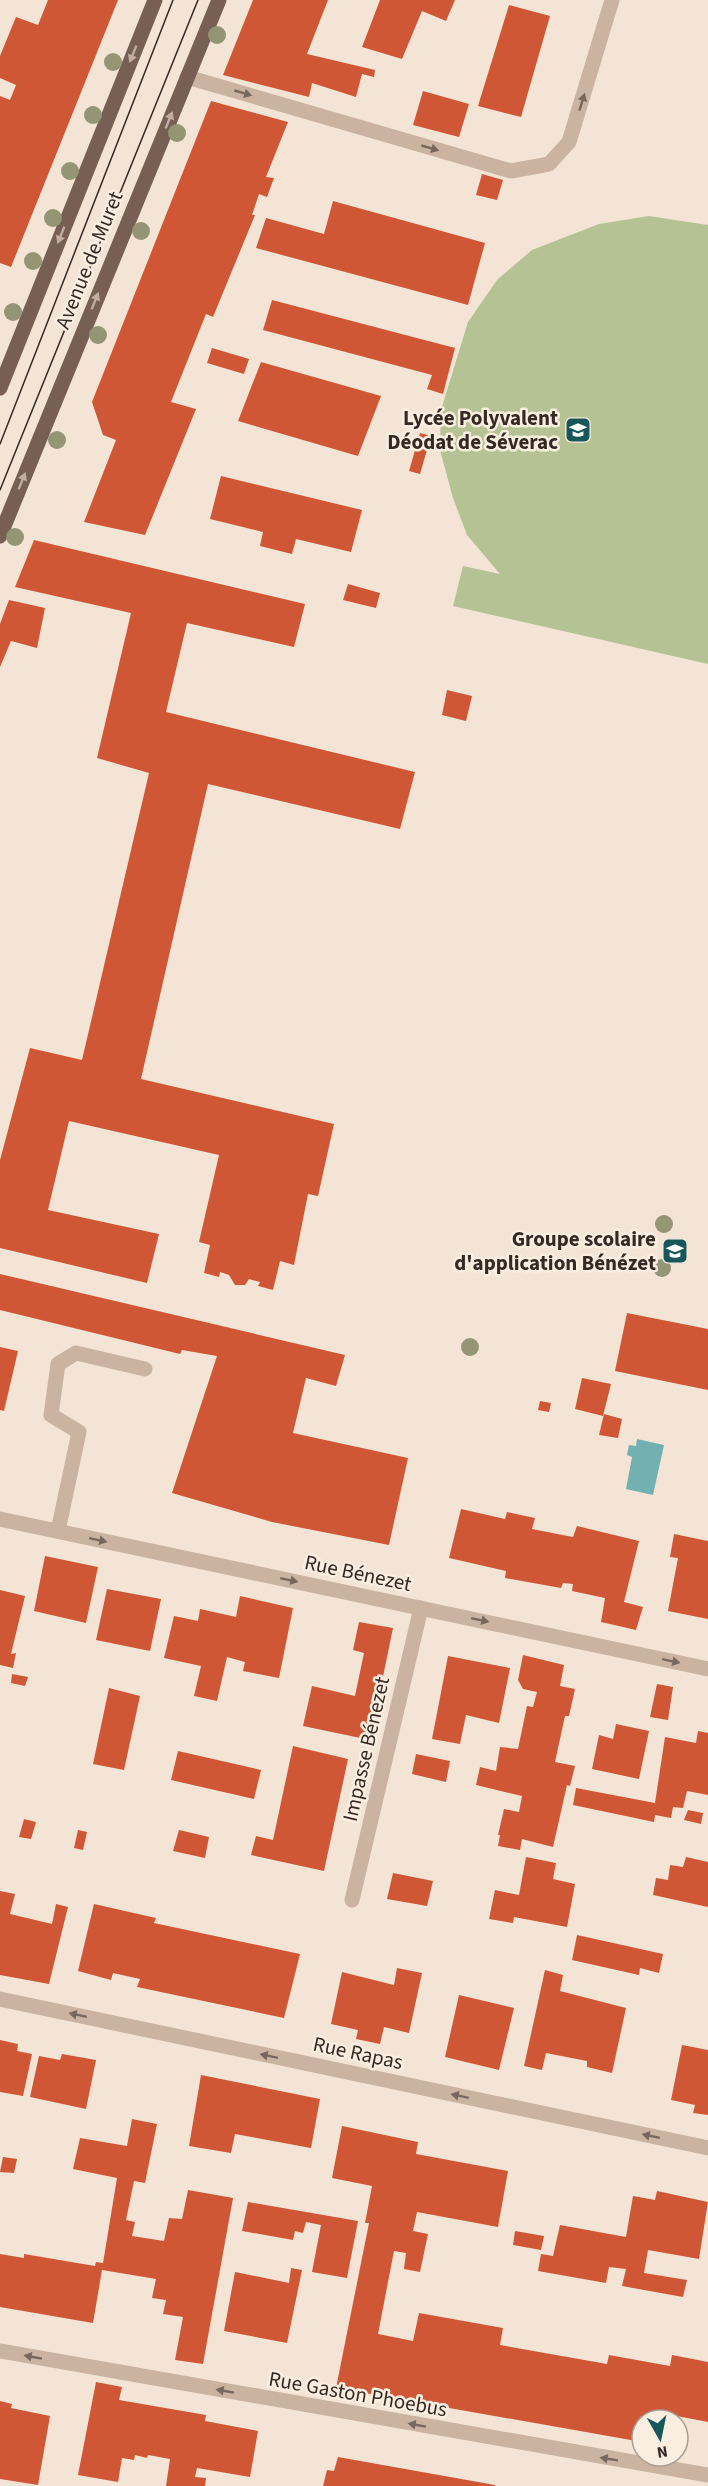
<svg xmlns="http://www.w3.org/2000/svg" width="708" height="2486" font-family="'Source Sans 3',sans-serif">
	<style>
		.green { fill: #b4c294 }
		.water { fill: #72b0b2 }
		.building { fill: #d05735 }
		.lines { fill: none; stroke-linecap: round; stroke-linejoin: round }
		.service { stroke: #cbb3a1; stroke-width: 15 }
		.minor { stroke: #cbb3a1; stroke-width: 15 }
		.primary { stroke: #785f54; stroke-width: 15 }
		.tram { stroke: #352924; stroke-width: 1.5 }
		.tree { fill: #939575 }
		.oneway { fill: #c0aea2 }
		.oneway2 { fill: #78675c }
		.labels { text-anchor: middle; stroke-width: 5; stroke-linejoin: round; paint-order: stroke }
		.street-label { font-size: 21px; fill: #352924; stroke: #faeee1 }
		.poi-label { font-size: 21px; font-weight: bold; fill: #352924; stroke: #faeee1; text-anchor: end }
	</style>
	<rect width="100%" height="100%" fill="#f3e4d5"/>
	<polygon class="green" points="649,216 708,225 708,664 453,606 463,566 500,574 467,535 453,498 440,450 441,410 468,322 497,280 532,250 599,224"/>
	<polygon class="water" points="637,1439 664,1445 653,1495 626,1489 632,1457 627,1455 629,1445 636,1446"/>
	<g class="building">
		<polygon points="48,0 118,0 11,267 0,263 0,96 10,100 16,85 0,78 0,56 16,17 38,25"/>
		<polygon points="253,0 328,0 307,54 375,70 374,77 362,74 356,97 312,83 309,97 223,75"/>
		<polygon points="380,0 455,0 446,21 422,11 402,59 362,47"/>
		<polygon points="509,5 550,16 521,117 478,106"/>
		<polygon points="423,91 469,104 459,137 413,125"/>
		<polygon points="211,101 288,122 266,177 274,178 267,197 259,194 252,215 255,215 213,317 206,314 171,402 196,409 145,535 84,522 116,440 103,435 92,402"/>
		<polygon points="482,174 503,180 497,200 476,195"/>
		<polygon points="333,201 485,243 468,305 256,248 266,218 324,234"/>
		<polygon points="272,300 455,348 443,394 427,389 432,375 263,330"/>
		<polygon points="212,348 249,359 244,374 207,363"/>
		<polygon points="261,362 381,396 358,456 238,421"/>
		<polygon points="420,433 431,436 420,474 409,471"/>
		<polygon points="221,476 362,510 351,552 296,539 292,554 260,546 263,532 210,519"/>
		<polygon points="34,540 305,604 294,647 187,623 166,712 415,772 400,829 208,784 141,1079 334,1124 318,1196 308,1194 294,1265 280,1261 273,1290 258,1286 260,1282 249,1279 245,1285 235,1285 229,1275 220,1272 219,1277 204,1273 210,1245 199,1242 219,1155 69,1121 48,1210 159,1234 147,1283 0,1248 0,1160 30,1048 82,1060 149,773 97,758 131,613 15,587"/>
		<polygon points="348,584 380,593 376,608 343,600"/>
		<polygon points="9,600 45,608 37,648 11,641 0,667 0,624"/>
		<polygon points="447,690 472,696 466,721 442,715"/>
		<polygon points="0,1274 345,1355 336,1386 306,1378 293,1433 408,1458 389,1545 272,1522 172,1493 217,1356 182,1350 180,1354 0,1310"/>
		<polygon points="627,1313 708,1329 708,1390 615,1371"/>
		<polygon points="0,1347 18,1351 4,1411 0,1410"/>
		<polygon points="582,1378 611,1384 603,1416 575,1409"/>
		<polygon points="540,1401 551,1403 549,1412 538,1410"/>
		<polygon points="604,1414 622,1419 618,1438 599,1435"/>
		<polygon points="461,1509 505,1519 507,1512 535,1518 532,1529 573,1537 577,1526 639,1541 624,1602 643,1607 636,1630 601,1622 605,1598 572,1591 573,1584 563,1583 561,1588 505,1578 506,1571 449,1558"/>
		<polygon points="674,1534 708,1541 708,1619 668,1611 678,1558 670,1557"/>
		<polygon points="45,1556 98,1567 86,1623 34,1611"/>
		<polygon points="107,1589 161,1599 150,1651 96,1640"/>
		<polygon points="0,1590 25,1596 11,1654 16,1653 13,1668 0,1665"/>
		<polygon points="240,1596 293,1608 279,1678 243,1671 245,1662 227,1657 217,1701 194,1696 201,1666 164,1658 174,1616 198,1621 200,1609 236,1617"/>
		<polygon points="359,1622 393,1628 370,1740 303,1726 312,1686 355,1696 364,1653 353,1650"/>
		<polygon points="523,1655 564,1665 560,1686 575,1689 569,1716 565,1716 555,1762 575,1766 570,1786 567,1785 553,1847 522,1839 520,1850 498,1846 500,1835 498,1835 504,1809 519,1812 522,1796 476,1785 480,1767 496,1771 500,1747 518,1749 527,1706 533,1707 537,1692 523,1689 518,1680"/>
		<polygon points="448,1656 510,1668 499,1723 466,1715 460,1744 432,1739"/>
		<polygon points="12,1674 28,1677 25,1686 11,1683"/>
		<polygon points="657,1684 673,1687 668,1720 650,1717"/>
		<polygon points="109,1688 140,1696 124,1770 93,1764"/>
		<polygon points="616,1724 649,1731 639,1779 592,1769 599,1735 613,1739"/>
		<polygon points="698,1731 708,1733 708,1795 687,1791 683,1808 673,1807 671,1818 655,1815 654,1822 573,1805 576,1788 655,1803 665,1737 696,1743"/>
		<polygon points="293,1746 348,1759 324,1871 251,1855 256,1836 273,1840"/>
		<polygon points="178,1751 261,1770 254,1799 171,1780"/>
		<polygon points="416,1754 450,1761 446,1782 412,1774"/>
		<polygon points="688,1810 703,1813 701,1824 684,1820"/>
		<polygon points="24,1819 36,1822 31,1839 19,1837"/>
		<polygon points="78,1830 87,1832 83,1850 74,1848"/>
		<polygon points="179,1830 209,1837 205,1858 173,1851"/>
		<polygon points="526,1857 556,1863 553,1879 575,1884 567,1927 514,1917 513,1923 489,1919 495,1890 519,1895"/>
		<polygon points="686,1857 708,1862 708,1907 653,1895 656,1878 668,1880 670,1865 683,1867"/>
		<polygon points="393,1873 433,1881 427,1906 387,1899"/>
		<polygon points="0,1891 15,1894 10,1914 52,1924 56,1904 68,1907 49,1984 0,1975"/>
		<polygon points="94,1904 156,1918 154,1923 300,1954 284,2018 137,1987 140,1979 113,1973 111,1980 78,1971"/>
		<polygon points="577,1935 663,1954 659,1973 640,1968 639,1975 572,1960"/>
		<polygon points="397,1968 422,1973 409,2033 384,2027 380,2044 356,2039 358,2030 331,2024 342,1972 394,1985"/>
		<polygon points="545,1970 563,1975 560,1991 626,2008 612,2073 587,2067 587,2061 546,2053 542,2070 524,2066"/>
		<polygon points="459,1995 514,2008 499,2070 445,2057"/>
		<polygon points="0,2040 18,2044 17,2051 32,2054 23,2096 0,2092"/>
		<polygon points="682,2045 708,2050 708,2115 693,2113 695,2105 671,2100"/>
		<polygon points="62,2054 96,2060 86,2109 30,2097 39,2056 60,2060"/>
		<polygon points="201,2075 320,2099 311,2148 235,2134 231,2153 189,2146"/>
		<polygon points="132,2119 157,2124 145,2183 134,2181 126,2220 135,2222 132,2236 164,2241 169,2218 182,2219 188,2190 233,2198 203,2364 175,2360 183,2317 163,2314 166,2300 152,2298 156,2279 102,2270 93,2323 0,2307 0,2254 24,2258 24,2254 95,2266 96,2262 103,2263 117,2178 73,2169 80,2138 127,2146"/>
		<polygon points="342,2126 418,2142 416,2154 508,2171 498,2227 417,2212 413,2231 428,2234 420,2272 404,2269 406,2253 394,2251 378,2334 413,2341 419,2313 503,2328 500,2345 607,2364 609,2355 670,2366 672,2355 708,2362 708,2422 661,2413 659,2420 642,2420 642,2442 336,2388 369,2223 365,2223 372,2186 332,2178"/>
		<polygon points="3,2157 17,2159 14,2173 0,2172"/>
		<polygon points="657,2191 708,2202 699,2259 648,2250 644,2273 687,2280 683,2297 622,2286 626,2269 609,2267 606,2283 538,2271 541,2254 553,2256 560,2225 626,2237 633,2196 655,2200"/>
		<polygon points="248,2202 358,2221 347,2278 312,2272 321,2225 306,2222 303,2233 295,2231 293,2240 242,2231"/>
		<polygon points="515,2231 544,2236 541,2250 513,2245"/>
		<polygon points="291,2268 302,2270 287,2343 224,2331 235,2272 289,2283"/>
		<polygon points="96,2382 122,2387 119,2400 206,2415 205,2421 258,2431 250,2477 197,2468 195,2477 206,2478 205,2486 166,2486 170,2459 148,2455 147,2458 135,2455 134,2460 122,2458 118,2482 78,2475"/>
		<polygon points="0,2401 12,2404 11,2408 50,2416 38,2485 0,2479"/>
		<polygon points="338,2457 495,2485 495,2486 323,2486 327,2470 334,2471"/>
	</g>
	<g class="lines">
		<g class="service">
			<polyline points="187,77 511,171 549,164 569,142 612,0"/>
			<polyline points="58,1531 79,1432 51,1415 58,1364 76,1353 145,1369"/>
			<polyline points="352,1900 421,1608"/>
		</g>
		<g class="minor">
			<polyline points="0,1519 708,1669"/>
			<polyline points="0,1999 708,2148"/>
			<polyline points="0,2351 708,2475"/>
		</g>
		<g class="primary">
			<polyline points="0,388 155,0"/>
			<polyline points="0,536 219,0"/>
		</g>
		<g class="tram">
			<polyline points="0,444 173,0"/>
			<polyline points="0,490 198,0"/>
		</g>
	</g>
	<g class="tree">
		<circle cx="217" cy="35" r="9"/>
		<circle cx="113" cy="62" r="9"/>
		<circle cx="93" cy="115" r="9"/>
		<circle cx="177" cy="133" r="9"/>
		<circle cx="70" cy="171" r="9"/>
		<circle cx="53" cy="218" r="9"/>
		<circle cx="141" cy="231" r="9"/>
		<circle cx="33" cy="261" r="9"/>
		<circle cx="13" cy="312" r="9"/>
		<circle cx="98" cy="335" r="9"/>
		<circle cx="57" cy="440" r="9"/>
		<circle cx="15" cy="537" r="9"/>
		<circle cx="664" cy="1224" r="9"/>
		<circle cx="662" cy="1268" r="9"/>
		<circle cx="470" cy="1347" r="9"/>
	</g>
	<defs><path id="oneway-solid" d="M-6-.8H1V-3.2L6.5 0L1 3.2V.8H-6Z" transform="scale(1.5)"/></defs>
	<g class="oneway">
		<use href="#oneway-solid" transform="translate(133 54) rotate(112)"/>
		<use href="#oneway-solid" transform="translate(169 120) rotate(-68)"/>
		<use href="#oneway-solid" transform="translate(61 235) rotate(112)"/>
		<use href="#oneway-solid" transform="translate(95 301) rotate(-68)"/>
		<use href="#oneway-solid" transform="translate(22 481) rotate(-68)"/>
	</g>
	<g class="oneway2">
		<use href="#oneway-solid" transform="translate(243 93) rotate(16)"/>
		<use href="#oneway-solid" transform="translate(582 102) rotate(-73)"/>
		<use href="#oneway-solid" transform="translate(430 148) rotate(16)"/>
		<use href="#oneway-solid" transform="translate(98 1540) rotate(12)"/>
		<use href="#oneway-solid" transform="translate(289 1580) rotate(12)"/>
		<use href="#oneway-solid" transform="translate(480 1620) rotate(12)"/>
		<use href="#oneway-solid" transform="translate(671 1661) rotate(12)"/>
		<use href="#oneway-solid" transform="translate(78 2015) rotate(-168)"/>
		<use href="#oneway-solid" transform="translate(269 2056) rotate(-168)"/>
		<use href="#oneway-solid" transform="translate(460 2096) rotate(-168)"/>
		<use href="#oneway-solid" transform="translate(651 2136) rotate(-168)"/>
		<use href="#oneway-solid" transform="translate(33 2357) rotate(-170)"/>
		<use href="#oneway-solid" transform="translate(225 2391) rotate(-170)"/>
		<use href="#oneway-solid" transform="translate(417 2425) rotate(-170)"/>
		<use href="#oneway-solid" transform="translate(609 2459) rotate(-171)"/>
	</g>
	<defs>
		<g id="school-square" transform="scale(1.35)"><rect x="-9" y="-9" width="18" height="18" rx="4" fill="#175659" stroke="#faeee1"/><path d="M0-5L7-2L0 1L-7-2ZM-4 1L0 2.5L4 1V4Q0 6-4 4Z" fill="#fff"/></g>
	</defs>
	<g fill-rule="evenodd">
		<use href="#school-square" x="578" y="430"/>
		<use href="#school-square" x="675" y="1251"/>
	</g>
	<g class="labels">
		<g class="street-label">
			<text transform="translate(89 260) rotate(-68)" y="7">Avenue de Muret</text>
			<text transform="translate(358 1573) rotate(12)" y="7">Rue Bénezet</text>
			<text transform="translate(366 1749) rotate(-77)" y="7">Impasse Bénezet</text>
			<text transform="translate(358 2053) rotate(12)" y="7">Rue Rapas</text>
			<text transform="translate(358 2394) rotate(10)" y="7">Rue Gaston Phoebus</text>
		</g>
		<g class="poi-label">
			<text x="558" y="425">Lycée Polyvalent<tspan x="558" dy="24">Déodat de Séverac</tspan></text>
			<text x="656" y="1246">Groupe scolaire<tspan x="656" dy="24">d'application Bénézet</tspan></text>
		</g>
	</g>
	<g transform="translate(660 2438) rotate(171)"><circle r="28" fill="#faeee1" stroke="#ab9f95" stroke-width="1.5"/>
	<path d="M0-4.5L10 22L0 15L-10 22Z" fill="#175659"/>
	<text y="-9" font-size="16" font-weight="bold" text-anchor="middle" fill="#352924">N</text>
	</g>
</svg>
